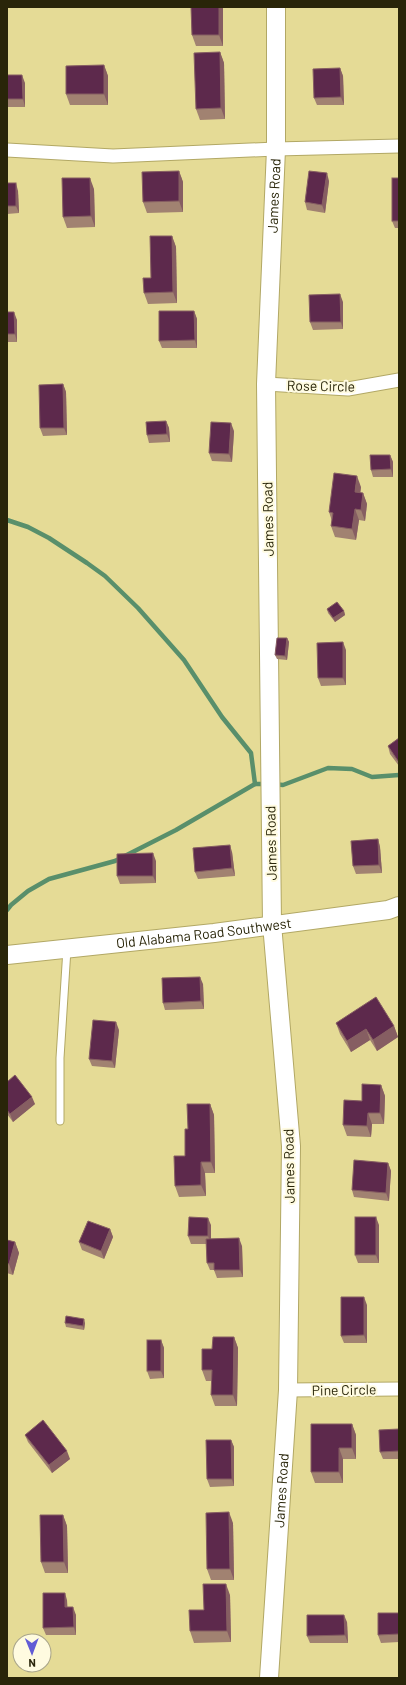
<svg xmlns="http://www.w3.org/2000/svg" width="406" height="1685" font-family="Barlow,sans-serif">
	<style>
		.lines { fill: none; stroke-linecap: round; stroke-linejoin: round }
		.stream { stroke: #598f6b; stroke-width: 4.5 }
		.lane-casing { stroke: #b2a865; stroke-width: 9 }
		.street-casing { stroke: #b2a865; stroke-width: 15 }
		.secondary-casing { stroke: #b2a865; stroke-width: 20 }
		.lane { stroke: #fff; stroke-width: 7 }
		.street { stroke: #fff; stroke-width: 13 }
		.secondary { stroke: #fff; stroke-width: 18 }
		.wall { fill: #a18271 }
		.shaded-wall { fill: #865e62 }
		.building { fill: #5d294c; stroke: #865e62 }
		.labels { text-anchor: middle; stroke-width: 4; stroke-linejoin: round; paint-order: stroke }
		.street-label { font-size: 14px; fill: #292509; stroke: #fffbe0 }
	</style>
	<rect width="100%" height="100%" fill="#e5db96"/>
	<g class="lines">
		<g class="stream">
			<polyline points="7,520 28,527 49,538 87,563 105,576 138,608 184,660 222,717 251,753 255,784"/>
			<polyline points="273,784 283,785 328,768 352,769 372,777 399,775"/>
			<polyline points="7,910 11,905 28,891 49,879 115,861 176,830 255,784 266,784"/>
		</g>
		<g class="lane-casing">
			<polyline id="lane" points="60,1121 60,1058 67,949"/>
		</g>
		<g class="street-casing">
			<g id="street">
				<polyline points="7,150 113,156 276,149 399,146"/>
				<polyline points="266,384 348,389 399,380"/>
				<polyline points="288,1390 399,1389"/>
			</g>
		</g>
		<g class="secondary-casing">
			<g id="secondary">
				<path id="s1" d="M 7,955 L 214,933 L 388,910 L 399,906"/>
				<path id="s2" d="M 269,1678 L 288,1390 L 291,1146 L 272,924 L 266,384 L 276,149 L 276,7"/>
			</g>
		</g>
		<use href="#lane" class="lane"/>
		<use href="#street" class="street"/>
		<use href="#secondary" class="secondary"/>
	</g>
	<g class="wall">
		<polygon points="191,7 222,7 223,46 196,46 192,35"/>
		<polygon points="220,52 224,63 225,119 200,120 196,109"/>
		<polygon points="104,65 108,76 108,105 70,105 66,94"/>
		<polygon points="340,68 343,76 344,105 317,105 314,98"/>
		<polygon points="7,75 25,83 25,107 7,107"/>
		<polygon points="179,171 183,182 183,212 147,213 143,202"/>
		<polygon points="399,178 399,228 395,228 392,221"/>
		<polygon points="329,181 325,213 307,210 305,202"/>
		<polygon points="7,183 18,191 19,213 7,214"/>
		<polygon points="94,189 95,227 67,228 63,217"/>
		<polygon points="172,236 176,247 177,303 148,304 144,293"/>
		<polygon points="343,302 343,329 313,330 310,322"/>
		<polygon points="194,311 197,319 197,348 162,348 159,341"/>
		<polygon points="7,312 17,320 17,342 7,342"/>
		<polygon points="63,384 66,392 67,435 43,436 40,428"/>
		<polygon points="166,421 169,428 170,442 149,443 147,435"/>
		<polygon points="234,431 232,462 212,461 209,453"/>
		<polygon points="390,455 393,462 393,477 373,477 371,470"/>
		<polygon points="361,487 360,493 363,493 367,504 365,521 359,520 356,540 335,537 331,526 332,521 329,512"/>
		<polygon points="327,609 344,611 345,615 335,622 328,613"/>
		<polygon points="287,638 289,642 287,660 277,659 275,655"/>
		<polygon points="346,650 346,685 321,686 318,678"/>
		<polygon points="399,738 399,766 390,754 388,746"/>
		<polygon points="378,839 380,847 382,873 356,874 353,866"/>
		<polygon points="232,852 235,876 198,879 195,872"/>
		<polygon points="156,861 156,883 120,884 117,876"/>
		<polygon points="203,984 204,1009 165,1010 163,1003"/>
		<polygon points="336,1023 394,1026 398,1037 377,1051 370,1040 351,1052 340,1034"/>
		<polygon points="119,1030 115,1068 92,1066 89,1059"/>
		<polygon points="7,1082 35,1104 13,1122 7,1114"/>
		<polygon points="381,1085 385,1096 384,1124 372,1124 371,1137 347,1136 343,1125 362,1101"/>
		<polygon points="210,1104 214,1115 215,1173 205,1173 206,1196 179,1197 175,1186 185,1156 188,1129"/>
		<polygon points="388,1163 391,1171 389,1201 354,1197 352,1190"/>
		<polygon points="211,1225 211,1239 242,1246 243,1277 217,1278 214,1270 210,1270 207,1263 206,1244 191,1244 188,1236"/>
		<polygon points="379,1225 379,1263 358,1263 355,1255"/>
		<polygon points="110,1229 113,1237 104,1259 82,1250 79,1242"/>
		<polygon points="7,1240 15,1242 19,1253 13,1275 7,1273"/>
		<polygon points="367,1305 367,1343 344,1343 341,1336"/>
		<polygon points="65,1323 85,1323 84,1330 66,1327"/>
		<polygon points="234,1337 238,1348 237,1406 215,1406 211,1395 212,1381 206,1381 202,1370 212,1349"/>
		<polygon points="161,1340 164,1348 164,1378 150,1379 147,1371"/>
		<polygon points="352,1424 356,1435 356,1459 343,1459 343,1483 315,1483 311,1472"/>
		<polygon points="399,1429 399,1459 383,1459 380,1452"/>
		<polygon points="25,1435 70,1459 52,1473 28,1442"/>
		<polygon points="231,1440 234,1447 234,1486 210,1487 207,1479"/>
		<polygon points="63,1515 67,1526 68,1573 45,1573 41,1562"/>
		<polygon points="233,1523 234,1580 211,1580 207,1569"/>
		<polygon points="230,1595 231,1642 194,1643 190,1631 204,1610"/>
		<polygon points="67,1600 67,1607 76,1615 76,1635 46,1635 43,1628"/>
		<polygon points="399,1613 399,1642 381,1643 378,1635"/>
		<polygon points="347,1622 348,1643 310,1643 307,1636"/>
	</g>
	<g class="shaded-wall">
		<polygon points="219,7 222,7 223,8 223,46 219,35"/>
		<polygon points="220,52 224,63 225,119 221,108"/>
		<polygon points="104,65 108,76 108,105 104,94"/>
		<polygon points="340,68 343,76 344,105 341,97"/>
		<polygon points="22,75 25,83 25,107 23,99"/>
		<polygon points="179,171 183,182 183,212 179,201"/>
		<polygon points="327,173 329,181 325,213 322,205"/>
		<polygon points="90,178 94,189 95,227 91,216"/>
		<polygon points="16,183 18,191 19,213 16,206"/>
		<polygon points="172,236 176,247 177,303 173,292"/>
		<polygon points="340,294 343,302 343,329 341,322"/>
		<polygon points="194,311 197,319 197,348 195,340"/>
		<polygon points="14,312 17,320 17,342 15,334"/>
		<polygon points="63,384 66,392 67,435 64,428"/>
		<polygon points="166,421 169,428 170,442 167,434"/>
		<polygon points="231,423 234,431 232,462 229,454"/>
		<polygon points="390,455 393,462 393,477 391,469"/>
		<polygon points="357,476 361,487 359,503 355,492"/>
		<polygon points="363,493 367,504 365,521 361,510"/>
		<polygon points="355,509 359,520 356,540 352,529"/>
		<polygon points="344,611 345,615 335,622 333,618"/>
		<polygon points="287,638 289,642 287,660 285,656"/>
		<polygon points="343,642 346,650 346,685 343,678"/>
		<polygon points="378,839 380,847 382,873 379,865"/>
		<polygon points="230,845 232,852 235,876 232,868"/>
		<polygon points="153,853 156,861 156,883 153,876"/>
		<polygon points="200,977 203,984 204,1009 201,1001"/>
		<polygon points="116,1022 119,1030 115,1068 112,1061"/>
		<polygon points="394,1026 398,1037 377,1051 373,1040"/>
		<polygon points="366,1029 370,1040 351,1052 347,1041"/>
		<polygon points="381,1085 385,1096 384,1124 380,1113"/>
		<polygon points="32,1097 35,1104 13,1122 10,1114"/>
		<polygon points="210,1104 214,1115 215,1173 211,1162"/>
		<polygon points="368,1113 372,1124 371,1137 367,1126"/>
		<polygon points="201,1162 205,1173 206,1196 201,1185"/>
		<polygon points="388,1163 391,1171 389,1201 386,1193"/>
		<polygon points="376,1217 379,1225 379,1263 376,1255"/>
		<polygon points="208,1218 211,1225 211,1244 208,1236"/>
		<polygon points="110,1229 113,1237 104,1259 101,1251"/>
		<polygon points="239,1238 242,1246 243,1277 240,1270"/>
		<polygon points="15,1242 19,1253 13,1275 9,1264"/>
		<polygon points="364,1297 367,1305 367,1343 364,1335"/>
		<polygon points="84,1319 85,1323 84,1330 83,1326"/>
		<polygon points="234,1337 238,1348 237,1406 233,1395"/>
		<polygon points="161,1340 164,1348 164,1378 161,1371"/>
		<polygon points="352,1424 356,1435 356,1459 352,1448"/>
		<polygon points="231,1440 234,1447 234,1486 232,1479"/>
		<polygon points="339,1448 343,1459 343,1483 339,1472"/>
		<polygon points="67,1451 70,1459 52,1473 49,1465"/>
		<polygon points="229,1512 233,1523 234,1580 230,1569"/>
		<polygon points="63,1515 67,1526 68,1573 64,1562"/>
		<polygon points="226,1584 230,1595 231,1642 227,1631"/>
		<polygon points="65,1593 67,1600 68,1615 65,1607"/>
		<polygon points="73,1607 76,1615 76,1635 74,1627"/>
		<polygon points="344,1615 347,1622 348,1643 345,1635"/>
	</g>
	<g class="building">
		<polygon points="191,7 219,7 219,35 192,35"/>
		<polygon points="220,52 221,108 196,109 194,53"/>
		<polygon points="104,65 104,94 66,94 66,66"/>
		<polygon points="340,68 341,97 314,98 313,69"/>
		<polygon points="7,75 22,75 23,99 7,99"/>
		<polygon points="179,171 179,201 143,202 142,172"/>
		<polygon points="309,171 327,173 322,205 305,202"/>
		<polygon points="62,178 90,178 91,216 63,217"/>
		<rect x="392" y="178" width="7" height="43"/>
		<rect x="7" y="183" width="9" height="23"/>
		<polygon points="150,236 172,236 173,292 144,293 143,278 151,278"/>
		<polygon points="340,294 341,322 310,322 309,295"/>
		<polygon points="159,311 194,311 195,340 159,341"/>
		<polygon points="7,312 14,312 15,334 7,334"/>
		<polygon points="63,384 64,428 40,428 39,385"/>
		<polygon points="166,421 167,434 147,435 146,422"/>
		<polygon points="211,422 231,423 229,454 209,453"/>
		<polygon points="370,455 390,455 391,469 371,470"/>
		<polygon points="334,473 357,476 355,492 363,493 361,510 355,509 352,529 331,526 333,513 329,512"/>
		<polygon points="337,602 344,611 333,618 327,609"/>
		<polygon points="277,638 287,638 285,656 275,655"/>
		<polygon points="343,642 343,678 318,678 317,643"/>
		<polygon points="399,738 399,761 398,761 388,746"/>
		<polygon points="378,839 379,865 353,866 351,841"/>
		<polygon points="230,845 232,868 195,872 193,848"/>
		<polygon points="153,853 153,876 117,876 117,854"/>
		<polygon points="200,977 201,1001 163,1003 162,978"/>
		<polygon points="376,997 394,1026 373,1040 366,1029 347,1041 336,1023"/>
		<polygon points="93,1020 116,1022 112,1061 89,1059"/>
		<polygon points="15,1075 32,1097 10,1114 7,1110 7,1082"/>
		<polygon points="362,1084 381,1085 380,1113 368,1113 367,1126 343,1125 344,1100 362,1101"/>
		<polygon points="187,1104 210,1104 211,1162 201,1162 201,1185 175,1186 174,1156 185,1156 185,1129 188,1129"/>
		<polygon points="354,1160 388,1163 386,1193 352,1190"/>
		<polygon points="189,1217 208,1218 208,1236 188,1236"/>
		<rect x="355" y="1217" width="21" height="38"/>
		<polygon points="88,1221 110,1229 101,1251 79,1242"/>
		<polygon points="239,1238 240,1270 214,1270 214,1263 207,1263 206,1239"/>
		<polygon points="7,1240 15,1242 9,1264 7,1263"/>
		<polygon points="341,1297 364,1297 364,1335 341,1336"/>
		<polygon points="66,1316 84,1319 83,1326 65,1323"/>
		<polygon points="213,1337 234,1337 233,1395 211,1395 212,1370 202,1370 202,1349 212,1349"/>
		<rect x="147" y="1340" width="14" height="31"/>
		<polygon points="43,1420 67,1451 49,1465 25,1435"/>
		<polygon points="311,1424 352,1424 352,1448 339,1448 339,1472 311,1472"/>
		<polygon points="399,1429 399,1451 380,1452 379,1430"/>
		<polygon points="206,1440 231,1440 232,1479 207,1479"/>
		<polygon points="229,1512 230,1569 207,1569 206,1513"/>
		<polygon points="40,1515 63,1515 64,1562 41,1562"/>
		<polygon points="203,1584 226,1584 227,1631 190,1631 189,1610 204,1610"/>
		<polygon points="43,1593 65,1593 65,1607 73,1607 74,1627 43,1628"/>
		<polygon points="378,1613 399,1613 399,1634 378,1635"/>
		<polygon points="307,1615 344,1615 345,1635 307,1636"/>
	</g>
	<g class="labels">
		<g class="street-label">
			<text dy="5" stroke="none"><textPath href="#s2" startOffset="1484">James Road</textPath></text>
			<text transform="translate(321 386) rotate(1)" y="5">Rose Circle</text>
			<text transform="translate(268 519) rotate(-91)" y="5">James Road</text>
			<text transform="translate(271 843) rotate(-91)" y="5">James Road</text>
			<text dy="5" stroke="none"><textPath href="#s1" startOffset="198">Old Alabama Road Southwest</textPath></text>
			<text transform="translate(289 1166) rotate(-91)" y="5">James Road</text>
			<text transform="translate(344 1390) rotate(-1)" y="5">Pine Circle</text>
			<text dy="5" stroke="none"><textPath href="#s2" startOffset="188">James Road</textPath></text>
		</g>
	</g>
	<rect width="406" height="1685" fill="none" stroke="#292509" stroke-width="16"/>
	<g transform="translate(32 1653) rotate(179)"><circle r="19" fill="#fffbe0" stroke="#a9a58a"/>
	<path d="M0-3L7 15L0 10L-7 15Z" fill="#625cd5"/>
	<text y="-6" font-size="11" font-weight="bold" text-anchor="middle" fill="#292509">N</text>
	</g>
</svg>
